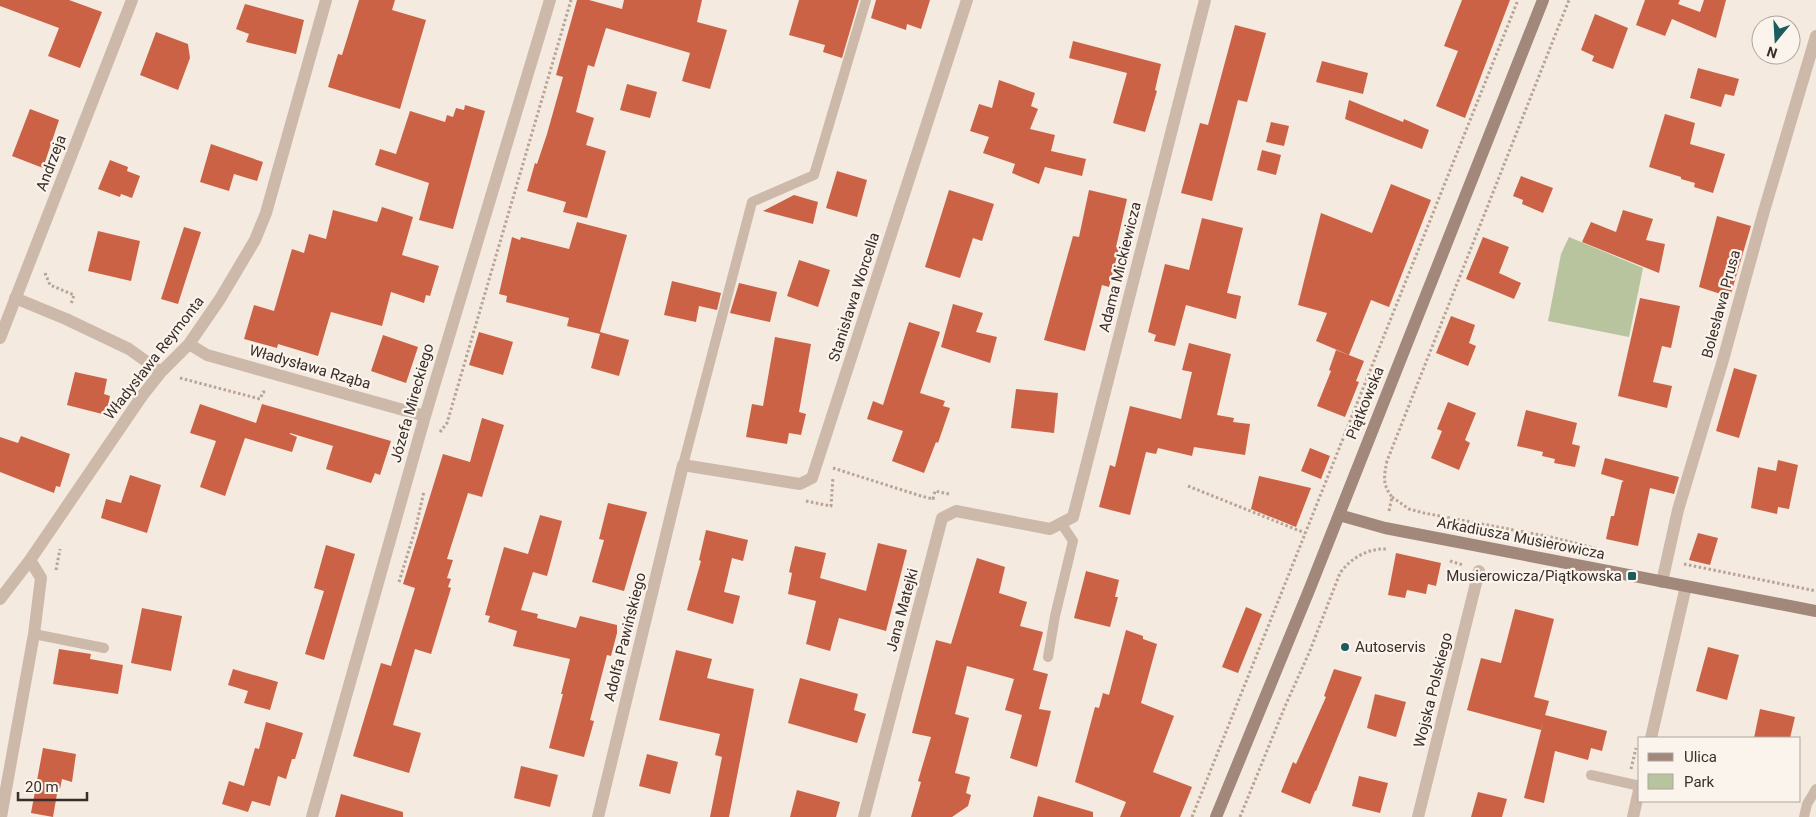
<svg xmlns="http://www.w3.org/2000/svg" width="1816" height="817" viewBox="0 0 1816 817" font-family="Roboto,sans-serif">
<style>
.green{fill:#b8c49e}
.building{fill:#cb6246}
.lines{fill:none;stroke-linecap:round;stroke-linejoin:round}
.path{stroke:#b9a394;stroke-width:3;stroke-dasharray:2.5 2.5;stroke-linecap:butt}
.lane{stroke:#cdb9aa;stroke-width:10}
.street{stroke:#cdb9aa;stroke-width:12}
.secondary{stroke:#a1887b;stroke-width:12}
.poi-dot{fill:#1d5c5e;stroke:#fbf4ec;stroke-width:2}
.labels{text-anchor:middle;stroke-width:4.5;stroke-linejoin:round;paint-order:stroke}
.street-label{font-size:15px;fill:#3a2e2a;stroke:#fbf4ec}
.poi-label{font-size:15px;fill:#3a2e2a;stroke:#fbf4ec;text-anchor:end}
</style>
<rect width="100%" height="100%" fill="#f4eadf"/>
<!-- green -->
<path class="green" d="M1569,237l74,31 -14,69 -81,-16 13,-67z"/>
<!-- building -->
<path class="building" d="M0,0h69l33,12 -22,56 -32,-12 11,-28 -59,-22z
M359,0h36l-3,10 34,10 -26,89 -72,-22 10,-33 4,1z
M577,0h12l33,9 2,-9h78l-5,22 30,8 -17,59 -28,-8 8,-28 -84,-25 -12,39 -6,-2 -12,47 18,6 -8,27 20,6 -19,67 -24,-6 3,-10 -39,-11 8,-28 2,1 10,-30 16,-57 -7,-2z
M799,0h60l-17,58 -19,-6 2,-7 -36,-10z
M876,0h54l-9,29 -14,-5 -1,6 -35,-12z
M1462,0h48l-45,118 -29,-12 22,-55 -14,-5z
M1645,0h35l-2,4 22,8 4,-12h22l-10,38 -44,-19 -7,17 -29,-11z
M245,4l59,16 -8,34 -50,-12 3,-8 -13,-5z
M1595,14l33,14 -15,41 -21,-8 2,-5 -13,-6z
M1235,25l31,8 -19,69 -9,-2 -26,101 -31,-8 19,-70 8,2z
M156,32l32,12 2,14 -12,32 -38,-15z
M1073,41l88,23 -6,26 2,1 -12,41 -32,-9 14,-50 -58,-15z
M1322,61l46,12 -5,21 -47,-12z
M1698,68l41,11 -5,17 -9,-2 -4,13 -31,-9z
M999,80l36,13 -4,13 7,3 -8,20 25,6 -4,16 35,8 -4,17 -37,-9 -6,17 -27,-11 3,-9 -32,-11 6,-16 -19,-6 9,-27 13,4z
M627,84l30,8 -7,26 -30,-8z
M1349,100l54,22 1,-3 25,11 -7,19 -77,-30z
M465,105l20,6 -32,118 -34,-9 10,-37 -54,-18 5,-16 16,5 14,-43 35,11 2,-7 6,2 3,-9 8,2z
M30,109l29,11 -16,48 -31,-12z
M1665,114l30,9 -5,21 35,10 -12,39 -19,-6 1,-4 -14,-4v-2l-32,-10z
M1271,122l18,4 -5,20 -18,-4z
M211,144l52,18 -6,19 -23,-7 -5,17 -29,-9z
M1262,150l19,5 -5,20 -19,-5z
M110,160l18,7 -1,4 13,5 -8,22 -11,-4 -1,3 -22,-8z
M837,171l30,9 -10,37 -31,-9z
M1521,176l32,12 -10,25 -21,-9 1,-4 -10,-4z
M1391,184l40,16 -42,107 -18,-7 -22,55 -33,-14 11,-28 -29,-8 23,-92 51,20z
M949,190l45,14 -12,37 -9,-3 -13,40 -35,-11z
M1089,190l38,9 -11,48 3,1 -10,39 -7,-2 -17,66 -41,-11 29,-104 6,1z
M794,195l24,7 -5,22 -50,-13z
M382,207l31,10 -11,38 37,11 -9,30 -4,-1 -2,8 -33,-11 -9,34 -51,-14 -13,44 -40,-12 -1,4 -33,-9 10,-34 20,6 18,-62 12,4 5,-19 17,5 7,-29 44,12z
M1623,210l30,9 -7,21 19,4 -6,29 -77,-31 9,-20 25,10z
M1717,216l34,10 -21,71 -31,-10z
M1202,218l41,10 -16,65 14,3 -5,23 -50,-14 -11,41 -21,-5 2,-6 -8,-3 17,-68 24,6z
M577,222l50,13 -27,97 29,8 -10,36 -28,-8 9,-34 -33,-8 2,-8 -63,-16 1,-6 -8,-2 13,-57 8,3 1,-3 48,12z
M184,227l17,5 -23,72 -17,-5z
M98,231l42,10 -9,40 -43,-10z
M1483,237l26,10 -10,26 22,10 -7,16 -48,-20z
M799,260l31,10 -12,37 -31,-11z
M672,281l49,12 -4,17 -18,-4 -3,16 -32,-7z
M739,283l38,9 -7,30 -40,-9z
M1640,298l40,8 -9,42 -9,-2 -9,36 19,4 -5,22 -49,-12z
M953,304l30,9 -7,19 21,5 -7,26 -49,-16z
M1451,316l24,9 -6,18 7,3 -8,20 -32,-13z
M909,322l31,10 -20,61 25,8 -2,5 7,2 -12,35 -2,-1 -12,31 -32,-12 11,-30 -36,-12 6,-18 10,4z
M479,332l34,10 -10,33 -34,-10z
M383,335l35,12 -12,36 -35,-12z
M775,337l36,7 -12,68 7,2 -5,21 -12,-2 -2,11 -41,-7 6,-33 11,2z
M1189,343l42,11 -14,61 17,3 -1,4 17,2 -5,31 -51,-8 -2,9 -34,-8 -2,6 -10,-2 -16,63 -31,-8 11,-42 5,2 15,-61 51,13 11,-47 -10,-2z
M1336,350l28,11 -8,20 3,1 -14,35 -28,-11 14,-35 -2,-1z
M1734,368l23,7 -18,63 -23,-7z
M75,372l32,7 -3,15 6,2 -4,19 -39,-10z
M1016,389l42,4 -4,40 -43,-5z
M1448,402l28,11 -11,27 5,3 -11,27 -28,-12 11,-27 -5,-2z
M200,404l56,19 6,-19 129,37 -11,34 -5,-2 -4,10 -45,-14 7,-23 -43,-13v1l7,3 -5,15 -47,-14 -20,58 -25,-9 16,-46 -26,-8z
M1526,410l51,13 -5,21 8,2 -5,21 -21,-4 1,-4 -13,-3 1,-4 -26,-6z
M482,418l22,7 -22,72 -14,-4 -21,66 6,1 -6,18 4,1 -3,8 3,1 -20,66 -16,-5 -22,76 28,8 -12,40 -56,-17 28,-93 10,3 24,-78 -12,-4 40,-130 27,8z
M21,436l49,18 -10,33 -4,-1 -2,7 -54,-21v-35l18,6z
M1310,448l20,8 -9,23 -20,-8z
M1605,458l74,19 -5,17 -24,-6 -12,58 -32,-7 5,-23h3l8,-34 2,-1 -23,-7z
M1778,460l20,5 -9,44 -11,-2 -1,7 -26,-6 7,-41 18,4z
M130,475l31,10 -14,48 -46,-15 5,-19 15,4z
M1259,476l52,12 -15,39 -45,-18z
M608,503l39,9 -23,79 -32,-9 12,-42 -5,-1z
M540,515l22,6 -15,55 -14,-4 -12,38 17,4 -1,4 39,10 4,-12 37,9v8l-6,23 -4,-1 -17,65 4,1 -10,36 -35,-9 14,-54h-2l9,-35 -57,-13 4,-15 -29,-9 2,-6 -5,-1 19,-68 24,7z
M706,530l42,10 -5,21 -11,-3 -8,34 16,4 -7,28 -46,-14 14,-49 -2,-1z
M1698,533l20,5 -8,27 -21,-5z
M878,543l29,7 -21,81 -47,-13 -9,33 -24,-7 10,-43 -28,-7 4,-21 -3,-1 6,-26 31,7 -6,25 46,13z
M326,545l29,9 -31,106 -19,-6 19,-63 -10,-3z
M1396,553l45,10 -5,23 -8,-2 -2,10 -19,-4 -2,8 -17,-3z
M977,558l28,9 -6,26 28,9 -7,24 23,6 -10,38 15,4 -9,35 12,2 -14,56 -27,-9 12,-43 -17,-5 9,-31 -47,-13 -12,48 14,4 -14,55 15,4 -4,16 5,2 -3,11 -16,11h-41l10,-35 -3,-1 13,-44 -19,-4 24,-93 15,4z
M1086,571l33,9 -4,17h3l-8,30 -36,-9z
M1246,607l16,7 -24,59 -16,-6z
M142,608l40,8 -11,55 -40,-8z
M1515,609l39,10 -20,78 15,4 -8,29 -74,-20 14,-52 20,5z
M1126,630l17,6v3l14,5 -16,59 33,13 -21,56 39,15 -12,30h-60l6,-15 -51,-20 20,-75 4,1 4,-15 6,2z
M1708,647l31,8 -12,45 -31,-9z
M59,649l32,5 -1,5 33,6 -5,29 -65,-10z
M676,650l36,9 -5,19 47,11 -25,128h-19l12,-60 -7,-2 5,-21 -61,-14z
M233,669l45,13 -8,28 -26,-7 4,-12 -20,-6z
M1334,669l28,8 -46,114h-1l-5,13 -29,-12 12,-30 3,2 30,-67 -2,-1z
M800,678l58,16 -4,16 12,4 -9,29 -69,-20z
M1375,694l31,8 -10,35 -29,-9z
M1760,709l35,8 -5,21h-36z
M1545,715l62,16 -5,20 -11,-3 -3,12 -33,-9 -11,52 -20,-5z
M266,722l37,11 -8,26h-3l-6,20 -8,-3 -8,30 -18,-5 -4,11 -26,-8 7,-23 15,5 11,-38 4,1z
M43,748l33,6 -4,28 -10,-3 -2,10 -2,-1 -5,29 -22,-4z
M647,754l31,8 -8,32 -31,-8z
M521,766l37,9 -8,32 -36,-9z
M1359,776l29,7 -8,30 -28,-7z
M797,790l43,12 -4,15h-46z
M1478,792l29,7 -5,18h-31z
M341,794l62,18v5h-68z
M1038,796l55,16v5h-60z"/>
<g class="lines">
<!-- path -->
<path class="path" d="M45,273l5,12 24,10 -3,9
M180,378l80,21 3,-7h3
M440,432l7,-9 124,-423
M833,468l88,28 12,3v1
M1188,486l117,47
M1392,497l17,12 15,4 127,24 47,12
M933,499l2,-8 14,3
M806,501l25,5 2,-29
M1389,511l3,-14c-10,-13 -8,-21 -5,-36l182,-461
M1450,561l13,4
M1684,564l132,27
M56,570l4,-21
M399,582l17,-55 8,-36
M1631,769l5,-21
M1192,817l326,-817
M1240,817l46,-113 23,-51 31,-80c11,-15 28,-25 47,-24"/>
<!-- lane -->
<path class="lane" d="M683,465l69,-263 62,-27 52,-175
M34,634l70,14
M1048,657l7,-41 18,-75 -12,-18
M1591,775l49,11
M1804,817l3,-13 9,-15"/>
<!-- street -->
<path class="street" d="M15,298l51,21 63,30 32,23
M0,338l132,-338
M189,344l18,11 218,61
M1662,582l16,-72 45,-150 41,-149 52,-175
M0,599l30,-39 112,-164 19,-24 28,-28 31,-45 35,-59 11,-27 60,-213
M1651,738l35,-152
M1,817l33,-183 7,-56 -11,-18
M312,817l113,-401 125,-416
M598,817l85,-352 117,19 12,-6 155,-478
M864,817l78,-299 14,-7 94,18 23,-12 132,-517
M1418,817l61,-246
M1633,817l7,-31"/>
<!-- secondary -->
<path class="secondary" d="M1339,515l46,13 431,83
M1216,817l94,-229 233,-588"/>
</g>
<!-- markers -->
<g class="poi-dot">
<rect x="1627" y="571" width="10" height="10" rx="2.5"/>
<circle cx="1345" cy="647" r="5"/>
</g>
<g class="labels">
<!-- street labels -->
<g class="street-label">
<text transform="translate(51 163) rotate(-69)" y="5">Andrzeja</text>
<text transform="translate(1120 267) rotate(-76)" y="5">Adama Mickiewicza</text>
<text transform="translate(854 297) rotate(-72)" y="5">Stanisława Worcella</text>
<text transform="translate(1721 304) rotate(-75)" y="5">Bolesława Prusa</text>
<text transform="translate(154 358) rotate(-52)" y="5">Władysława Reymonta</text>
<text transform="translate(310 367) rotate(16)" y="5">Władysława Rząba</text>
<text transform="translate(412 403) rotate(-74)" y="5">Józefa Mireckiego</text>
<text transform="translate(1365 403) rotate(-68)" y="5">Piątkowska</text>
<text transform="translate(1521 538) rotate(11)" y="5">Arkadiusza Musierowicza</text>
<text transform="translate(902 610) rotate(-75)" y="5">Jana Matejki</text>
<text transform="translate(625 637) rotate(-76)" y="5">Adolfa Pawińskiego</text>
<text transform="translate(1433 690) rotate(-76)" y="5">Wojska Polskiego</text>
</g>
<!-- poi labels -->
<g class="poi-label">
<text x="1622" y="581">Musierowicza/Piątkowska</text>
<text x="1355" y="652" text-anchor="start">Autoservis</text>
</g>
</g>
<!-- legend -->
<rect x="1638" y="737" width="162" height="65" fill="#fbf4ec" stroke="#aea59e"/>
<rect x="1648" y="753" width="25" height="8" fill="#a1887b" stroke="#aea59e"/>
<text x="1684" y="762" font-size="15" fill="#3a2e2a">Ulica</text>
<rect x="1648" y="774" width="25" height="15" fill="#b8c49e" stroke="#aea59e"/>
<text x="1684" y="787" font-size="15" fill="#3a2e2a">Park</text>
<!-- north arrow -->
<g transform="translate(1776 40) rotate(198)"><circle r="24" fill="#fbf4ec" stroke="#aea59e"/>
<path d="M0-4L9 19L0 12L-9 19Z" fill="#1d5c5e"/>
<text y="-8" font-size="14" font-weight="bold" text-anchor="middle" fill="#3a2e2a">N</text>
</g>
<!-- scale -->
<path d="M18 792v8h69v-8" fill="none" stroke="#3a2e2a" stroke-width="2.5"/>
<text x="25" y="792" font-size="15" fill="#3a2e2a" stroke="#fbf4ec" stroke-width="4" paint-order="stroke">20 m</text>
</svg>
